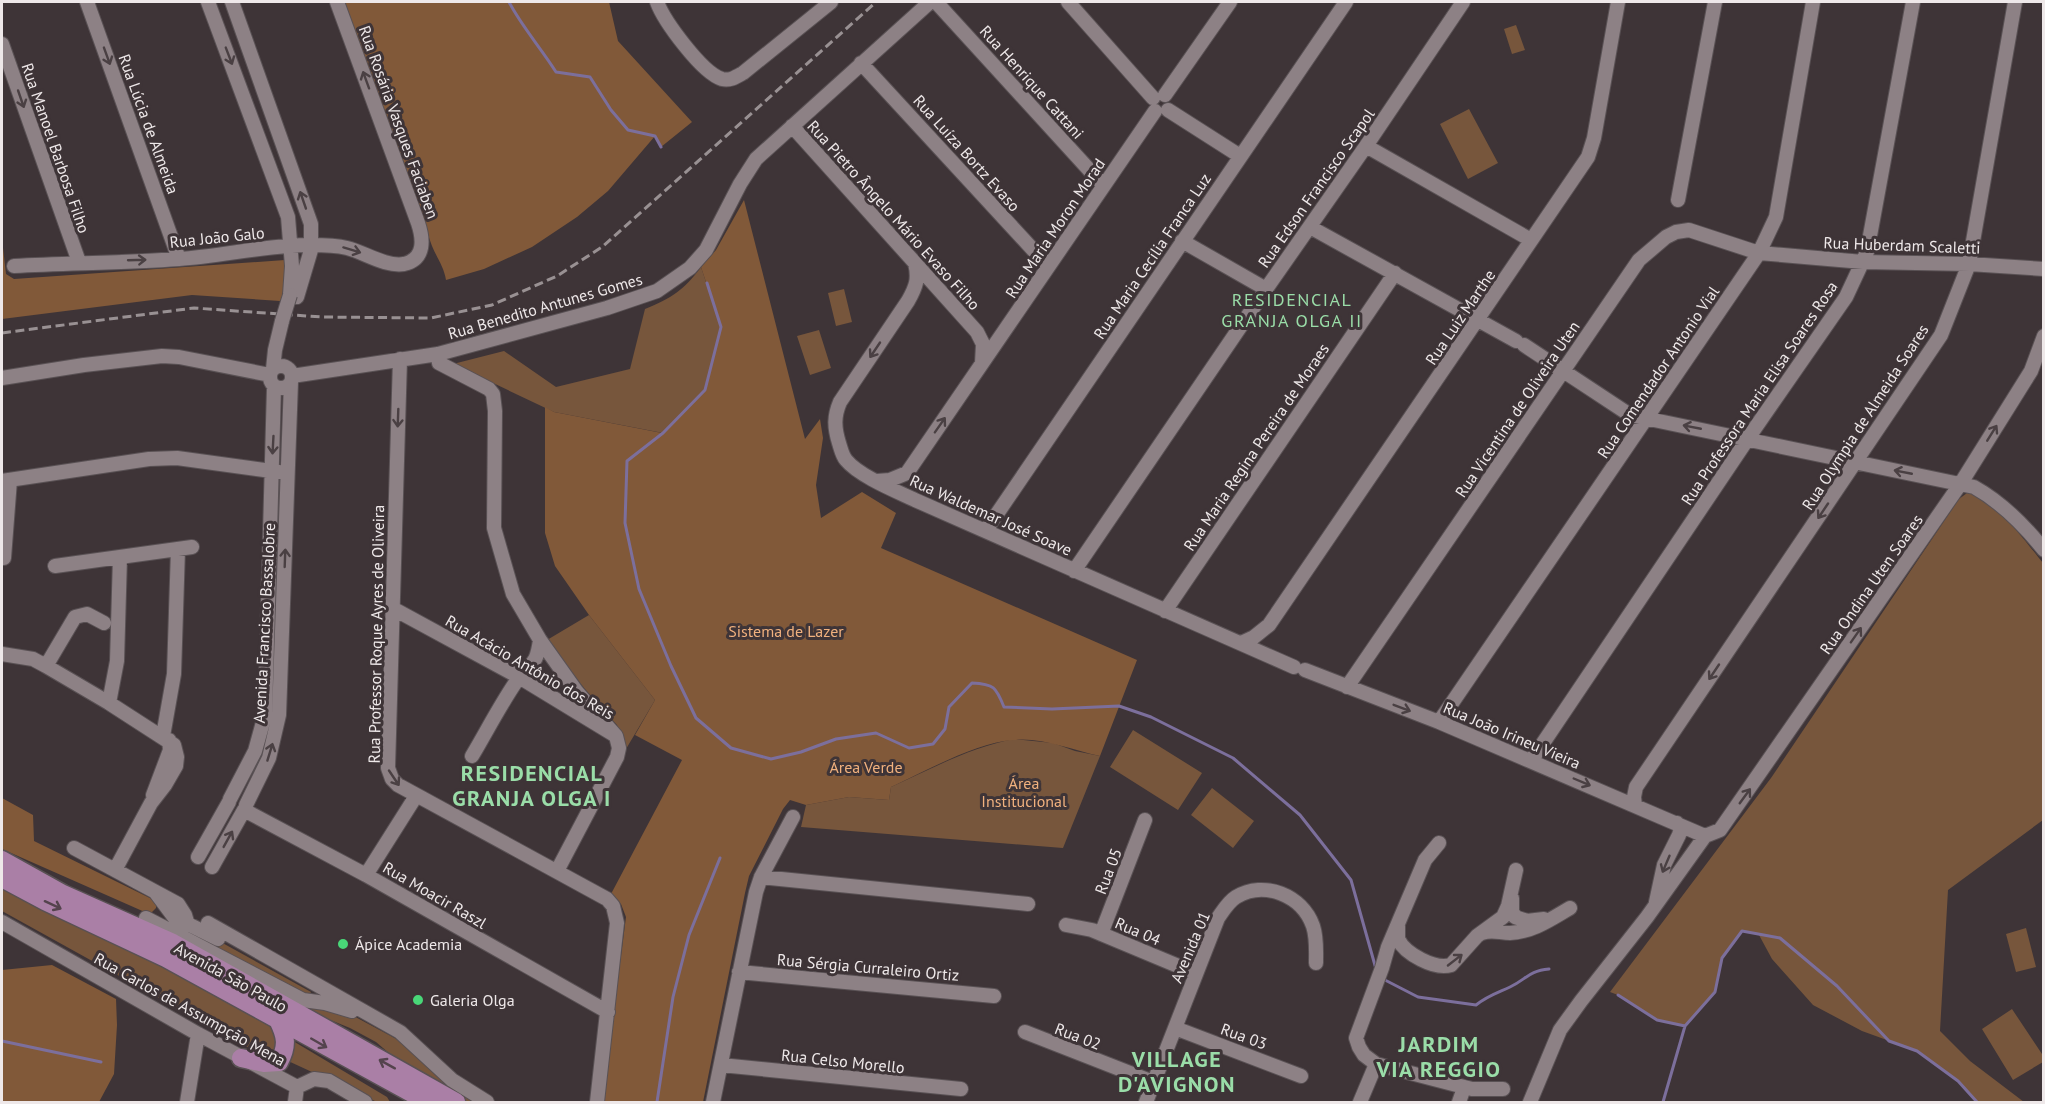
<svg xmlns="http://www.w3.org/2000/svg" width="2045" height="1104" viewBox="0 0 2045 1104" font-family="'PT Sans',sans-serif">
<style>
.green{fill:#77563c}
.forest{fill:#815939}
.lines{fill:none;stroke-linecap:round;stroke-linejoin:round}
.stream{stroke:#7c6f9c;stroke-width:3}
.minor-casing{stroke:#595154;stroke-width:16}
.major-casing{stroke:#595154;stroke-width:21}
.minor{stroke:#8d8185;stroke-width:14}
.major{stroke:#aa7fa6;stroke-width:18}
.rail{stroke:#999193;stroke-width:3;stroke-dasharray:9 4.5;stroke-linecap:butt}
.minor-bridge-casing{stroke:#595154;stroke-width:16;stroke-linecap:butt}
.minor-bridge{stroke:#8d8185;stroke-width:14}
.oneway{stroke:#4a4043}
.oneway2{stroke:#54434d}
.poi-dot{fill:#49d778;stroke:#3e3437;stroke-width:2}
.labels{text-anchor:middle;stroke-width:6;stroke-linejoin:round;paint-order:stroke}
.street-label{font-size:16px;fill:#eee8e9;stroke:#3e3437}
.park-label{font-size:16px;fill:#f1b17e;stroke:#3e3437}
.poi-label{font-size:16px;fill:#eee8e9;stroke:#3e3437;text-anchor:start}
.neighbourhood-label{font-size:18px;letter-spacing:1.5px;fill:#9adda8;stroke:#3e3437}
.district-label{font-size:22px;font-weight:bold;letter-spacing:1.5px;fill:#9adda8;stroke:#3e3437}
</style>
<rect width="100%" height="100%" fill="#3e3437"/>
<!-- green -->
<path class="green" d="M1516,25l9,25 -13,4 -8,-25z
M1469,109l29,54 -30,16 -28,-55z
M701,267l20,60 -16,63 -42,43 -109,-21 -101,-48 51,-13 52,36 74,-18 15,-60c27,-11 39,-19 56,-42z
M844,289l8,33 -16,4 -8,-33z
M819,330l12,38 -21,7 -13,-39z
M1967,493c25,1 60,51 76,70v257l-95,70 -8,141 30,30 54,41h-47l-19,-21 -41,-30 -55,-20 -49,-26 -41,-46 -13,-24 -17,-4 -20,27 -7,34 -30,34 -28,-6 -39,-25 -8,-3 161,-214 188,-279z
M589,615l66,85 -29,49 -2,-1 -7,-23 -33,-37 -37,-48z
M1133,730l69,43 -24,37 -68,-43z
M1014,739l39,4 22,8 25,5 -37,92 -262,-21 5,-22 43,-8 40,3 2,-13c40,-18 80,-40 123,-48z
M1212,788l42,33 -21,27 -42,-33z
M2,886l133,66 136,75 7,6v14l-5,5 -13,2 -258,-143z
M106,905l242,108 54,29 75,60h-14l-66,-42 -21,-18 -26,-14 -27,-11 -15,-3z
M2026,928l10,39 -20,5 -10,-38z
M199,930l112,62 -2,4 -114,-59v-5z
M2012,1009l32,48 -1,5 -30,18 -31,-51z
M293,1041l94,56 3,5h-13l-91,-42z"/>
<!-- forest -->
<path class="forest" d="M344,2h265l9,39 74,81 -31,25 -6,-11 -47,55 -31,26 -45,30 -48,22 -38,11c-2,-13 -9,-22 -14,-34z
M744,200l61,239 15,-20 3,19 -7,47 5,33 41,-26 34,21 -15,35 256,112 -37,96c-29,-6 -58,-19 -87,-16 -38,3 -87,31 -122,47l-2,13 -40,-3 -43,8 -16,-5 -7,9 -34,67 -4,17 -42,209h-101l24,-185 -5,-13 -10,-10 71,-134 -47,-25 20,-35 -66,-85 -34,-49 -10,-33v-126l9,5 108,21 43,-43 16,-63 -20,-60 15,-17z
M2,239l4,35 8,5 271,-19 1,31 -6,10 -88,-6 -190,24z
M2,798l31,17 1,26 122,60v7l-5,5h-4l-145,-64z
M52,965l64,34 1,26 -3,49 -15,28h-97v-132z"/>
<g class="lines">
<!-- stream -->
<path class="stream" d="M509,2c13,25 32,46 47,70l34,5 21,33 17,20 27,6 6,11
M707,283l14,44 -16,63 -42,43 -36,28 -2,62 14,66 32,77 25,52 35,30 40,11 30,-7 35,-13 40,-6 33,15 24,-4 12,-15 4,-22 23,-24c22,1 24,4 32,24l48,2 67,-3 32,11 82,41 67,57 51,65 25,89
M1383,979l35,18 58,8c11,-9 21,-12 34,-18 17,-8 18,-16 39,-18
M1618,995l39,25 28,6 30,-34 7,-34 20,-27 38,7 57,48 52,55 28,10 41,30 19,21
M2,1041l99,21
M657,1102l16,-105 16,-62 31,-77
M1663,1102l22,-76"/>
<defs>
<path id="minor" d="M87,2l92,257
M208,2l80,215 4,49 -2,29
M232,2l79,222v26l-14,47
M657,2c7,19 45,71 65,77 8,2 14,-2 21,-6l88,-71
M936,2l167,183
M1068,2l85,96
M2,44l77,218
M861,63l187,203
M1165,95l65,-93
M1168,110l72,46
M792,126l185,206 6,12 -1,19
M1366,146l165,94
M1678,200l37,-198
M1310,227l206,114
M1182,241l84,48
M915,263c4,16 1,24 -7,38l-68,101c-6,14 -6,25 -1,41 2,6 3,12 7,17 13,16 50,31 69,40l379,167
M14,266c55,-3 110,-3 165,-7 44,-3 87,-14 131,-14 13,0 25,0 37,3 17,4 38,19 57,16 22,-5 19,-26 14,-41l-81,-221
M1524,345l106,70 344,72c27,15 50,38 70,63
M438,354l1,9 50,26 4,5 2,17 -1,117 19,66 27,46 37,52 39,44
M400,359l-12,409 4,11 6,6 209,114 6,7 4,17 -20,179
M270 377a11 11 0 1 1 22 0a11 11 0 1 1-22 0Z
M273,369l2,-19 7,-29
M292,376l146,-22 169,-46 50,-17 33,-23 16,-18 34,-66 16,-25 174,-157
M2,378l82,-13 78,-9 17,1 91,18
M2,481l147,-22 28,-1 102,14
M877,481l13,-1 17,-7 248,-362
M986,530l360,-528
M4,558l6,-78
M55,566l137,-19
M1074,571l192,-282 100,-143 97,-144
M392,608l127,69 97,59 3,12 -2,9 -60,114
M1165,611l230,-338
M1241,643l13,-6 15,-12 319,-468 6,-19 24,-136
M2,654l31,5 13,7 63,37 65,42 3,12 -1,9 -11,19 -14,18 -36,67
M46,666l29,-49 12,-3 17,9
M1305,670l134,52 266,114
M1347,687l292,-427 27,-23 10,-5 13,-2 70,23 104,9 106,2 75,5
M109,703l8,-42 3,-104
M1439,722l320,-469 17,-36 37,-215
M163,736l11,-62 4,-125
M472,756c15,-25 29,-53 46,-77 13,-18 18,-11 22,-39
M1531,761l222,-330 93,-134 21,-45 46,-250
M153,795l17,-45 -1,-10
M230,799l25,-48 10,-36 9,-328
M246,805l23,-47 10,-43 12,-333
M1635,805l-1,-8 2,-10 305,-452 28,-71 46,-262
M1705,836l15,-6 241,-347 70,-112 13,-35
M1439,843l-14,17 -37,87 -6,21 -26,70 3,9 5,8 12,9 96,25h31
M74,848l104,56 7,11 3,10
M198,857l31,-55
M212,867l32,-57 122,65 242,137
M366,875l50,-79
M761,877l267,27
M156,893l18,24 44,22
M1512,898v13l3,6 12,4 17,-2
M1656,902l8,-37 15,-30 2,-7 -4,-5
M146,918l157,82 22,3 27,8
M2,922l196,112 99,53
M208,923l192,109 52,48 35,22
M1066,925l26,5 103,43
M1398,926v13c7,15 37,31 53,26l26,-29 26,-19 5,-11 8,-36
M1482,933c10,-4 18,0 28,0 23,-1 41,-14 60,-25
M1101,934l44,-114
M739,972l255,24
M1175,1028l126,48
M1025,1032l128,50
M721,1065l240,24
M297,1087l17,-8 15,2 36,21
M187,1102l11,-68
M295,1102l2,-15
M713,1102l43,-210 5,-15 32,-60
M1146,1102l72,-184c5,-7 10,-16 18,-21 28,-17 66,-2 77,29 4,12 3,24 3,37
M1360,1102l16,-38
M1459,1102l5,-14
M1530,1102l30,-72 21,-29 66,-84 58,-81"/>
<path id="major" d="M2,860l61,34 110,49 283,159
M2,878l43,23 121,57 262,144
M241,1058l23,5 15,-1c9,-16 7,-26 -1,-42"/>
</defs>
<!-- minor casing -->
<use href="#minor" class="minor-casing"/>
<!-- major casing -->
<use href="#major" class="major-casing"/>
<!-- minor -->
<use href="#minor" class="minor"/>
<!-- major -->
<use href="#major" class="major"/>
<!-- rail -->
<path class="rail" d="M2,333l192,-25 128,9 109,1 61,-13 65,-29 45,-29 274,-245"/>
<defs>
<path id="minor-bridge" d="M282,321l8,-26"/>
</defs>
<!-- minor-bridge casing -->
<use href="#minor-bridge" class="minor-bridge-casing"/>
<!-- minor-bridge -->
<use href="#minor-bridge" class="minor-bridge"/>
</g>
<!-- one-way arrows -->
<defs><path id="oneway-shaft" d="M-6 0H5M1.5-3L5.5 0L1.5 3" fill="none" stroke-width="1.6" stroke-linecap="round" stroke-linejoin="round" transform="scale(1.5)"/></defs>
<g class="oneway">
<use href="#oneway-shaft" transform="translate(107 56) rotate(70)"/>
<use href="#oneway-shaft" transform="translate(229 56) rotate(69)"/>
<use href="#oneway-shaft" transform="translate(366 80) rotate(-110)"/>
<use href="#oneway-shaft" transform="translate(21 99) rotate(71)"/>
<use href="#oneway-shaft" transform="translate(303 200) rotate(-109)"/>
<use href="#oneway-shaft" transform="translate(352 250) rotate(17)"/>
<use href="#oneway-shaft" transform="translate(137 260) rotate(-2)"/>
<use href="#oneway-shaft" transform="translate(875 350) rotate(124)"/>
<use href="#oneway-shaft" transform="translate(398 418) rotate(92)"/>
<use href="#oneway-shaft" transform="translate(940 425) rotate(-55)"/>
<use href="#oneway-shaft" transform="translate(1692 427) rotate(-169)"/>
<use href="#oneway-shaft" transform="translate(1992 433) rotate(-58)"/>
<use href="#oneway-shaft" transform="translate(273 445) rotate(93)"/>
<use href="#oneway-shaft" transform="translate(1903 472) rotate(-169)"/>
<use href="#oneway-shaft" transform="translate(1823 511) rotate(124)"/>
<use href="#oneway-shaft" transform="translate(285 558) rotate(-88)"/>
<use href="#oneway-shaft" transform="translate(1856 635) rotate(-55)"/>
<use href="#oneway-shaft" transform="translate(1714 672) rotate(124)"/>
<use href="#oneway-shaft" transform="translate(1402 708) rotate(21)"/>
<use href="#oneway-shaft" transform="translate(270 752) rotate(-73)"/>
<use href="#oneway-shaft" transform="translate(394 778) rotate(56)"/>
<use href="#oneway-shaft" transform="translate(1582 782) rotate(23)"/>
<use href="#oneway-shaft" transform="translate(1745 796) rotate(-54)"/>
<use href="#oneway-shaft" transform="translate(228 839) rotate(-61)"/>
<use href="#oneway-shaft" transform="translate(1666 864) rotate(113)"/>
<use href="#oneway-shaft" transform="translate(1455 960) rotate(-38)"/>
</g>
<g class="oneway2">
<use href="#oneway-shaft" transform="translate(53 905) rotate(25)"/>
<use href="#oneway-shaft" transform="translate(319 1043) rotate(30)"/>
<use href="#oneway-shaft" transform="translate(387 1064) rotate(-151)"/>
</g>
<!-- markers -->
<g class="poi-dot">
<circle cx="343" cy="944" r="6"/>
<circle cx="418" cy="1000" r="6"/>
</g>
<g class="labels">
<!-- street labels -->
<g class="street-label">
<text transform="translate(1032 82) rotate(48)" y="6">Rua Henrique Cattani</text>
<text transform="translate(399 122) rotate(70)" y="6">Rua Rosária Vasques Faciaben</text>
<text transform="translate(149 124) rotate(70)" y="6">Rua Lúcia de Almeida</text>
<text transform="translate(56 148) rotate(71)" y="6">Rua Manoel Barbosa Filho</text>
<text transform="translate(967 153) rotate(48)" y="6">Rua Luíza Bortz Evaso</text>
<text transform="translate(1316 188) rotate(-55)" y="6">Rua Edson Francisco Scapol</text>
<text transform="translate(894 215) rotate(48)" y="6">Rua Pietro Ângelo Mário Evaso Filho</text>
<text transform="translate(1055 228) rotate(-56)" y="6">Rua Maria Moron Morad</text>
<text transform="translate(217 237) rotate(-6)" y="6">Rua João Galo</text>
<text transform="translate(1902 245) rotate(2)" y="6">Rua Huberdam Scaletti</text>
<text transform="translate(1152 256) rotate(-56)" y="6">Rua Maria Cecília Franca Luz</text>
<text transform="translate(545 306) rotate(-16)" y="6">Rua Benedito Antunes Gomes</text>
<text transform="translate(1460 317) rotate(-56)" y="6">Rua Luiz Marthe</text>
<text transform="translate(1658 372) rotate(-56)" y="6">Rua Comendador Antonio Vial</text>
<text transform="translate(1759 393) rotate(-56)" y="6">Rua Professora Maria Elisa Soares Rosa</text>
<text transform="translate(1517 409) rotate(-56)" y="6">Rua Vicentina de Oliveira Uten</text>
<text transform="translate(1865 417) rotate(-57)" y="6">Rua Olympia de Almeida Soares</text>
<text transform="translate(1256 447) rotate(-56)" y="6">Rua Maria Regina Pereira de Moraes</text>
<text transform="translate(991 515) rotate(24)" y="6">Rua Waldemar José Soave</text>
<text transform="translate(1871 584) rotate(-55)" y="6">Rua Ondina Uten Soares</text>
<text transform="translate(264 623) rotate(-87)" y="6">Avenida Francisco Bassalobre</text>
<text transform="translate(376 634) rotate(-89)" y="6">Rua Professor Roque Ayres de Oliveira</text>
<text transform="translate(530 667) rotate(30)" y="6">Rua Acácio Antônio dos Reis</text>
<text transform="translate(1512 735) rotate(23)" y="6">Rua João Irineu Vieira</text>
<text transform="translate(1108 871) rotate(-69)" y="6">Rua 05</text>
<text transform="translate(435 895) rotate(30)" y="6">Rua Moacir Raszl</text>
<text transform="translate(1138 931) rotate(23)" y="6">Rua 04</text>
<text transform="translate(1190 947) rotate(-67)" y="6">Avenida 01</text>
<text transform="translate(868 967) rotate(5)" y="6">Rua Sérgia Curraleiro Ortiz</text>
<text transform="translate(231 977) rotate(29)" y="6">Avenida São Paulo</text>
<text transform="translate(190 1009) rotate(29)" y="6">Rua Carlos de Assumpção Mena</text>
<text transform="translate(1078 1036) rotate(21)" y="6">Rua 02</text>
<text transform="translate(1244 1036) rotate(20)" y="6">Rua 03</text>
<text transform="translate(843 1061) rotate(6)" y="6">Rua Celso Morello</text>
</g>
<!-- park labels -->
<g class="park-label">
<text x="786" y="637">Sistema de Lazer</text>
<text x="866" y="773">Área Verde</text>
<text x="1024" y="789">Área<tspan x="1024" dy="18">Institucional</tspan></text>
</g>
<!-- poi labels -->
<g class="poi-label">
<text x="355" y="950">Ápice Academia</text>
<text x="430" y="1006">Galeria Olga</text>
</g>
<!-- neighbourhood labels -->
<g class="neighbourhood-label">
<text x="1292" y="306">RESIDENCIAL<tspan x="1292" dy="21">GRANJA OLGA II</tspan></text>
</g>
<!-- district labels -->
<g class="district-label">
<text x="532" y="781">RESIDENCIAL<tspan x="532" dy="25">GRANJA OLGA I</tspan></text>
<text x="1439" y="1052">JARDIM<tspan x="1439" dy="25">VIA REGGIO</tspan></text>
<text x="1177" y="1067">VILLAGE<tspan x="1177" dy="25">D'AVIGNON</tspan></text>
</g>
</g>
<!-- border -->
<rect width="2045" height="1104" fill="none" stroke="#eee8e9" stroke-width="6"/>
</svg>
